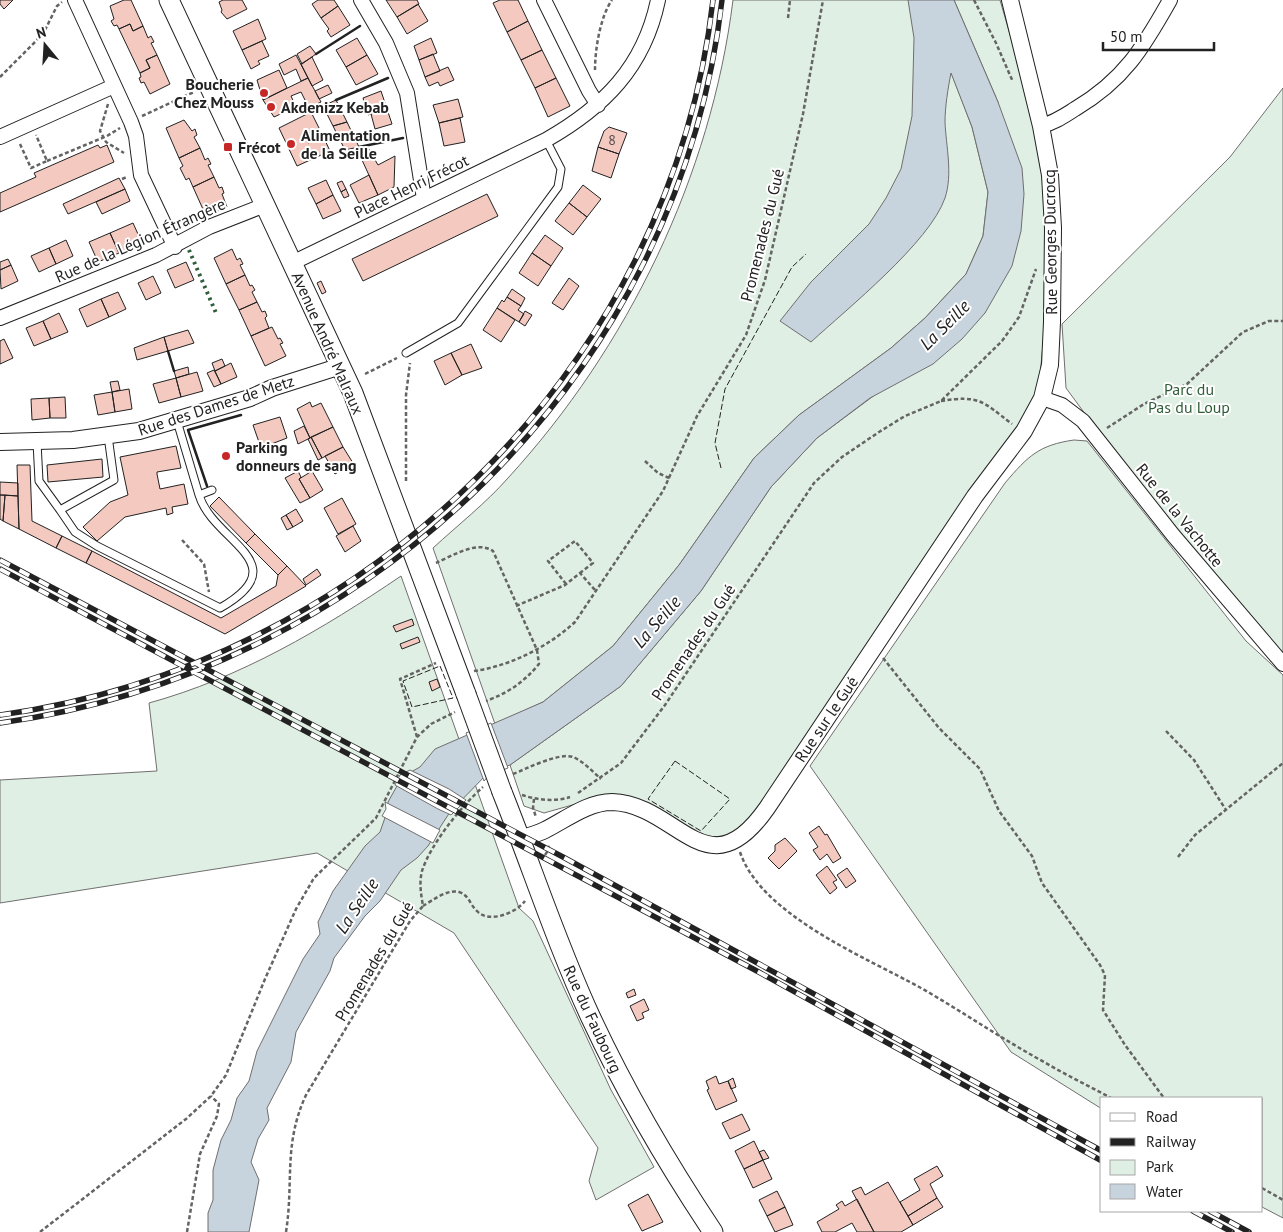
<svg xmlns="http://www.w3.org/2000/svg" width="1283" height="1232" viewBox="0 0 1283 1232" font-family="'PT Sans',sans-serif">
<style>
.green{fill:#e0efe3;stroke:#6f6f6f}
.water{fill:#c7d3dd;stroke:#6f6f6f}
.pier{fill:#fff;stroke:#6f6f6f}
.building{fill:#f3c9c0;stroke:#222}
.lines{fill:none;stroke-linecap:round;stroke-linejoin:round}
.service-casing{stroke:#222;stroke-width:9}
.minor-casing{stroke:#222;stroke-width:16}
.tertiary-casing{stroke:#222;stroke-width:18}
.secondary-casing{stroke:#222;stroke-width:21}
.path{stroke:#646464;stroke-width:2.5;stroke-dasharray:4 2.5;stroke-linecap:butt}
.service{stroke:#fff;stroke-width:7}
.minor{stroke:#fff;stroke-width:14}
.tertiary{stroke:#fff;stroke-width:16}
.secondary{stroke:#fff;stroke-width:19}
.rail-casing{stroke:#222;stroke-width:5.5}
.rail{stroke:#fff;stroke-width:4;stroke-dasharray:11;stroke-linecap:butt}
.secondary-bridge-casing{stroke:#222;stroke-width:21;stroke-linecap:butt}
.secondary-bridge{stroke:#fff;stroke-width:19}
.hedge{stroke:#2f5e38;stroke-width:4;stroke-dasharray:2.5 4;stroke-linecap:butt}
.fence{stroke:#222;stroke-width:1;stroke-dasharray:6 2.5;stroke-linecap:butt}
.wall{stroke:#222;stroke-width:2.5}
.poi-dot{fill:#c62828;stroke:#fff;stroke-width:2}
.labels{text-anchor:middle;stroke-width:4;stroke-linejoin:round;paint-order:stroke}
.number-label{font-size:14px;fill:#564c4a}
.poi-label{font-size:16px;font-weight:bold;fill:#222;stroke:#fff;text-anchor:start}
.street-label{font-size:16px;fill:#222;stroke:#fff}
.park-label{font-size:16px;fill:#2f5e38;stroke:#fff}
.water-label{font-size:18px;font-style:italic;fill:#222;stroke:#fff}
</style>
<rect width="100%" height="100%" fill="#fff"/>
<!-- green -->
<path class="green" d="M733,0h179l39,72 21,55 16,65 -5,44 -17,38 -41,44 -34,30 -92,67 -45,43 -75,107 -66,81 -70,56 -48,22 -62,-176c25,-23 53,-45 75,-70 120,-131 203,-302 225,-478z
M954,0h46l26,90 14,65 8,80 -3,88 -6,63 -13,33 -280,407 -17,10 -24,1 -101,-41 -60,17 -20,-7 -14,-41 111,-79 80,-95 70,-104 46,-49 168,-125 13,-211z
M1283,88v565l-155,-181 -62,-84 -4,-64 168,-167z
M1074,440l13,1 159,200 37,34v543l-21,-11v-109h-160v11l-91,-57 -201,-286 195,-283c23,-27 34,-38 69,-43z
M401,576l118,332 14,13 78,169 43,77 -58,33 -7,-19 9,-33 -144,-215 -137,-80 -317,50v-123l157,-9 -8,-68c91,-25 174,-74 252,-127z"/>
<!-- water -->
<path class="water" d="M908,0h46l44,102 24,66 2,26 -3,37 -9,35 -27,47 -23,26 -29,25 -63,34 -53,40 -46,49 -70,104 -80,95 -111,79 -22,8 -38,39 -22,34 -11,12 -16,12 -21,31 -15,15 -31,42 -4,13 -34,61 -5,30 -24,46 2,12 -11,19 -7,23 8,18 -10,52h-41v-19l5,-13v-30l8,-30 10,-20 6,-22 12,-17 8,-30 46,-92 17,-25 -2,-12 15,-31 32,-45 15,-14 8,-23v-7l14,-25 18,-10 15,-18 108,-47 70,-56 66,-81 75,-107 45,-43 92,-67 34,-30 41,-44 17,-38 5,-44 -16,-65 -21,-54c-3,15 -6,34 -6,49 1,24 8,52 0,76 -15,44 -98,111 -134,144l-31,-21 31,-39 58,-58 17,-26 15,-29 11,-53 2,-78z"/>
<!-- pier -->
<path class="pier" d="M491,723l17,45 -19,7 -5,6 -18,-48z
M410,770l39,19 17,11 -15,15 -13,-6 -43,-24 5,-10z
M385,802l55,28 -7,13 -51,-27 4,-7z"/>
<!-- building -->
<path class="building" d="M0,0h13l-9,9 -4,-5z
M124,0h7l12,26 -10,5 -3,-7 -11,5 -2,-4 -3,1 -3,-5 3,-2 -4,-13z
M223,0h19l5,9 -20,10 -6,-7 1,-2 -3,-8z
M318,0h16l4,6 -17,12 -9,-14z
M386,0h31l2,4 -22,13z
M500,0h18l10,21 -21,11 -14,-29z
M418,4l10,17 -21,13 -10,-17z
M338,6l12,19 -19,12 -4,-6 2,-2 -8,-11z
M258,19l8,20 -24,11 -9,-19z
M528,21l14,29 -21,10 -14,-28z
M130,24l3,7 10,-5 5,12 3,-2 3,6 -3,1 6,12 -11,5 4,8 -10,5 -21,-44z
M357,38l10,17 -21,12 -10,-17z
M431,38l6,15 -18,7 -5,-14z
M262,41l7,15 -11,5 2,3 -9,5 -9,-19z
M310,46l6,8 -14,10 -5,-10z
M542,50l14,28 -21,10 -14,-28z
M433,54l7,17 -15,6 -6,-17z
M157,55l13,29 -20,10 -6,-12 -3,1 -2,-5 2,-1 -1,-4 10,-5 -4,-8z
M296,55l12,23 -7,3 -5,-12 -12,6 -5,-11z
M367,55l11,19 -22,11 -10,-18z
M312,57l11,23 -11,6 -11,-22z
M448,67l6,13 -14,6 -2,-4 -9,4 -4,-9z
M279,70l8,18 -24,12 -6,-20z
M308,78l13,24 -12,6 -8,-16 -10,4 5,11 -22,10 -11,-17z
M556,78l14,28 -22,11 -13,-29z
M328,85l4,8 -13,6 -4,-8z
M381,91l6,18 -19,6 -5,-17z
M458,99l5,18 -24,6 -6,-18z
M336,100l11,22 -14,4 -10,-20z
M387,109l5,15 -17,5 -4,-15z
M311,112l8,16 -15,7 4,8 15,-7 7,15 -33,15 -18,-38z
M460,118l5,24 -21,4 -5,-23z
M184,120l8,11 3,-2 2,6 -3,2 6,11 -21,10 -13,-30z
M347,122l12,25 -14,3 -12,-24z
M609,127l18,6 -8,21 -21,-7 6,-16z
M98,145l2,3 7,-3 7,17 -114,50v-19l36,-16 -2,-4z
M367,146l11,19 17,-9 -1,31 -16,8 -21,-46z
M598,147l21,7 -8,24 -19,-7z
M200,148l5,12 3,-2 3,6 -3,1 6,12 -21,10 -4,-9 -3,2 -6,-12 3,-2 -4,-8z
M369,175l9,20 -19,8 -9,-18z
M214,177l5,11 3,-1 2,6 -2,1 5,13 -21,9 -13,-29z
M119,178l6,11 -57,25 -5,-10z
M326,180l7,15 -17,9 -8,-16z
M342,181l4,8 -5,3 -4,-9z
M583,185l18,14 -14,18 -18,-14z
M125,189l5,12 -28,13 -6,-12z
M346,189l3,7 -5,2 -3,-6z
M487,194l11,22 -135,65 -11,-22z
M333,195l8,16 -18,8 -7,-15z
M569,203l18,14 -14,18 -18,-14z
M133,223l9,20 -23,10 -9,-20z
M110,233l9,20 -21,9 -9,-20z
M545,235l18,13 -12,18 -19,-13z
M66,240l7,16 -17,8 -7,-16z
M49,248l7,16 -17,8 -8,-16z
M232,249l5,11 3,-2 3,6 -3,1 5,10 -19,9 -12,-26z
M532,253l19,13 -13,20 -19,-13z
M8,259l3,6 -11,5v-8z
M186,262l8,18 -19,8 -8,-18z
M11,265l7,16 -17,8 -1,-19z
M245,275l5,11 2,-1 3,5 -3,2 5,10 -18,8 -13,-26z
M153,276l8,17 -15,7 -8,-17z
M569,278l10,8 -16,24 -11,-7z
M321,281l5,11 -4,2 -5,-11z
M512,289l13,9 -4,8 -14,-9z
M118,292l8,17 -17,8 -8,-18z
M507,297l14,9 -3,4 6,4 -5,8 -22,-14 5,-8 2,2z
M101,299l8,18 -22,10 -8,-18z
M257,302l5,10 3,-1 2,5 -2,2 4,10 -18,8 -12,-26z
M497,308l18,12 -14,22 -18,-12z
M525,311l7,4 -7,11 -6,-4z
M59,313l9,19 -17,7 -8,-18z
M43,321l8,18 -17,7 -8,-18z
M272,327l6,12 2,-1 3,5 -3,1 6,12 -21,10 -14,-30z
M188,330l6,13 -26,8 -4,-14z
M164,337l4,14 -31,9 -3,-12z
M4,339l9,19 -13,6v-23z
M471,344l11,24 -20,7 -11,-22z
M451,353l11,22 -17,10 -11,-24z
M222,359l3,7 -10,5 -3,-8z
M231,363l6,14 -16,7 -6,-13z
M188,367l1,7 -13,4 -2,-7z
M214,370l7,14 -7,3 -7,-14z
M197,372l6,19 -22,6 -5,-19z
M176,378l5,19 -22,6 -6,-19z
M118,381l2,9 -8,2 -2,-10z
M129,389l3,20 -17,3 -3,-20z
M112,392l3,20 -17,3 -4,-20z
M65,397l1,21h-16l-1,-20z
M49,398l1,20 -18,2 -1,-21z
M310,402l2,5 9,-4 12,24 -23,11 -13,-29z
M280,417l7,21 -26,10 -8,-23z
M304,426l6,12 -12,6 -4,-13z
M333,427l10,20 -21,11 -11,-21z
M311,437l11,21 -4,2 -10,-21z
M176,446l5,22 -24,4v2l3,15 24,-5 4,20 -16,3 1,6 -6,2 -1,-7 -41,9 -28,24 -14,-14 27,-25 18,-7 -8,-38z
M343,447l10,16 -18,11 -10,-18z
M102,459l1,18 -55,5 -1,-17z
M17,465h13l2,56 30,15 -6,12 -37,-19z
M298,471l3,6 -2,2 11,19 -10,5 -15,-25z
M312,471l11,19 -13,8 -11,-19z
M0,482l18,1v13l-18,-1z
M0,495h5l-2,26 -3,-2z
M5,495l13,1 1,33 -16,-8z
M219,497l36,37 -9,9 -36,-37z
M342,498l14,26 -18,10 -14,-26z
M296,509l7,12 -10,6 -7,-12z
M286,515l7,12 -6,3 -6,-12z
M353,526l8,15 -16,11 -9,-16z
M255,534l32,32 -9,9 -32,-32z
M62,536l30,15 -6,12 -30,-15z
M92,551l129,67 55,-32 2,-11 9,-9 19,20 -81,48 -139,-71z
M317,569l4,6 -15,10 -3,-6z
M412,619l2,6 -18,7 -3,-6z
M418,637l2,5 -18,7 -2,-5z
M437,679l3,8 -8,4 -3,-9z
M819,826l6,9 2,-1 14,24 -8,5 -6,-9 -7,6 -7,-10 5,-3 -9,-14z
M785,838l12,13 -18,18 -11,-11 7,-7v-6z
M827,866l10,14 -4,2 4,6 -7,6 -14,-19z
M847,868l9,13 -10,7 -9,-13z
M634,989l2,6 -8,3 -2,-5z
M644,999l5,11 -7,3 2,5 -7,3 -7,-15z
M716,1076l3,8 9,-3 9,20 -21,9 -9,-20 2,-1 -3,-8z
M733,1078l3,9 -5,2 -3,-8z
M742,1114l8,16 -20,9 -8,-16z
M754,1141l9,19 -19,9 -9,-18z
M764,1150l5,8 -6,2 -4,-8z
M763,1160l9,19 -19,9 -9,-19z
M937,1166l6,10 -13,8 7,14 -29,18 -8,-14 20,-12 -6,-11z
M888,1182l25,43 -12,7h-27l-22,-41 9,-4 4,8z
M777,1191l8,16 -18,9 -8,-16z
M648,1194l15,28 -21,9 -14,-26z
M937,1198l6,9 -30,18 -5,-9z
M857,1199l17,33h-17l-5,-9 -17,9h-13l-5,-10 22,-13 -3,-4 6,-4 3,5z
M785,1207l8,18 -18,7 -8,-16z"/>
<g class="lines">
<defs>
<path id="service" d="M406,353l52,-30 100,-136 3,-18 -15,-29
M177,421l22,74 13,-5
M37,442l2,39 21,29 54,-30 -6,-44
M60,510l15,22 22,14 123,62c79,-45 -7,-66 -21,-113"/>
<path id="minor" d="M75,0l56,122 5,14 5,39 34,72
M361,0l25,43 21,50 17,106
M544,0l45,91 9,14
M1041,126c13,-3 23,-10 34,-17 49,-29 68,-61 95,-109
M0,137l114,-51
M292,263l254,-123c58,-33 98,-73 112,-140
M0,318l156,-63 53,-28 56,-22
M1042,398l20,7 21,16 90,114 110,129"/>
<path id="tertiary" d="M0,442l73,-2 66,-9 111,-33 22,-10 69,-22
M520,839c8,-3 17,-5 25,-9 20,-10 43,-28 67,-28 66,2 95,92 155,6l208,-312 49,-65 18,-33 8,-33 2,-43 1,-94 -3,-53 -9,-49 -31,-126"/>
<path id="secondary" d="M169,0l184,393 113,301
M502,792c30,75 55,153 89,226 35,75 76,145 122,214"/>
</defs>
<!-- service casing -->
<use href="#service" class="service-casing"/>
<!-- minor casing -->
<use href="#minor" class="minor-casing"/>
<!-- tertiary casing -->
<use href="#tertiary" class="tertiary-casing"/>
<!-- secondary casing -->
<use href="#secondary" class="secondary-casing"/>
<!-- path -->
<path class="path" d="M974,0l22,43 17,39
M788,18l2,-18
M595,70c0,-20 5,-53 17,-70
M0,77l43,-43 14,-28 5,-4
M108,104l-8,27 6,11 18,11
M142,116l52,-24
M20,144l11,24 16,-7 -11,-26
M47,161l60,-25 13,-8
M122,179l5,-2
M365,374l32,-16
M941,401c39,-6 41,0 71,23
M1107,428l37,-24 43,-20 56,-52 26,-11h14
M645,461l13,12 11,5
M406,481v-86l4,-32
M182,540l22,24 5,28
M436,563c16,-7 41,-23 57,-12l44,99 2,14c-15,18 -31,29 -53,37
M566,584l-18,-23 27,-20 18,22 -13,10
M516,606l49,-21 15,-12 15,17
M883,658l56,70 41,41 19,42 33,45 10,27 58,82 5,10 -2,35 22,35 39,53
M474,671c36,-5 74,-24 101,-49l88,-131 34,-75 49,-81 19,-55 38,-166 20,-114
M1166,731l28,29 32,50
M417,737l-17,-58 36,-16
M513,774c13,-5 46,-22 60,-17 10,4 20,15 28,22
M578,793l43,-30 44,-58 149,-222 28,-26 37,-25 26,-16 36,-15 61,-60 17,-24 17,-48
M522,795c15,5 33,7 48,2
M534,799l-1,9 3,9
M740,852c21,63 125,105 181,136 42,24 81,51 123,74 22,13 45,24 67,36
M545,855l4,-6 -1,-4
M1178,857l17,-22 88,-72
M423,906c10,-6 24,-17 36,-14 10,3 11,13 18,19 12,13 39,2 48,-10
M1262,1188l21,12
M40,1232l146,-113 25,-23 15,-21 39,-96 31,-70 18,-31 62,-60 41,-81 14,-13 24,-12
M187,1232l13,-78 17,-38 2,-12 -8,-8
M286,1232c8,-51 -3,-87 20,-137l104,-174 13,-15c-2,-12 -4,-23 -1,-35 8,-26 40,-66 61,-84"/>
<!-- service -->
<use href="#service" class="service"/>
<!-- minor -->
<use href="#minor" class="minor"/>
<!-- tertiary -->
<use href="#tertiary" class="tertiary"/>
<!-- secondary -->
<use href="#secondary" class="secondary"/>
<defs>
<path id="rail" d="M0,560l563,297 539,294
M0,569l755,401 347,191
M0,715c364,-50 671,-346 713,-715
M0,723c370,-52 679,-347 722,-723
M1193,1211l39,21
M1210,1211l39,21"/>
</defs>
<!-- rail casing -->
<use href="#rail" class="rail-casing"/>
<!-- rail -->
<use href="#rail" class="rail"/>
<defs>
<path id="secondary-bridge" d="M466,694l36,98"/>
</defs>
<!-- secondary-bridge casing -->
<use href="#secondary-bridge" class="secondary-bridge-casing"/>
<!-- secondary-bridge -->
<use href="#secondary-bridge" class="secondary-bridge"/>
<!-- hedge -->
<path class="hedge" d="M189,250l27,63"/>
<!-- fence -->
<path class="fence" d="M721,468l-6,-25 10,-54 67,-122 14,-13
M440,666l13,32 -41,9 -9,-26z
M675,761l55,38 -29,32 -53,-32z"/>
<!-- wall -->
<path class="wall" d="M316,54l44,-28
M336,100l52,-22
M359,147l44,-9
M168,351l6,20
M207,486l-19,-56 53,-15"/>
</g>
<!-- markers -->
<g class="poi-dot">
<circle cx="264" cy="93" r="5"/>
<circle cx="271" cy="107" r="5"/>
<circle cx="291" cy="144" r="5"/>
<rect x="223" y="142" width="10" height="10" rx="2.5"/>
<circle cx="226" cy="456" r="5"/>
</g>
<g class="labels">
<!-- number labels -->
<g class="number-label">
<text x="612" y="145">8</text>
</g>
<!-- poi labels -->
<g class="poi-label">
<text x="254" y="90" text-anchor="end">Boucherie<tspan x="254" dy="18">Chez Mouss</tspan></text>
<text x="281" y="113">Akdenizz Kebab</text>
<text x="301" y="141">Alimentation<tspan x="301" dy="18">de la Seille</tspan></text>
<text x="238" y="153">Frécot</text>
<text x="236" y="453">Parking<tspan x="236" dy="18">donneurs de sang</tspan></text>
</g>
<!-- street labels -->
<g class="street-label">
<text transform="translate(411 186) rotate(-26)" y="6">Place Henri Frécot</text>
<text transform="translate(762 235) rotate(-76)" y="6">Promenades du Gué</text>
<text transform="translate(140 240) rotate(-24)" y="6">Rue de la Légion Étrangère</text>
<text transform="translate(1050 242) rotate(-91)" y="6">Rue Georges Ducrocq</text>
<text transform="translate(328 343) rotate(66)" y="6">Avenue André Malraux</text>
<text transform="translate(216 405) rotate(-18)" y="6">Rue des Dames de Metz</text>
<text transform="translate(1180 515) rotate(51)" y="6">Rue de la Vachotte</text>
<text transform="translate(693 642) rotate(-56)" y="6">Promenades du Gué</text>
<text transform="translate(826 719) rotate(-56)" y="6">Rue sur le Gué</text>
<text transform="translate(374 961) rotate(-59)" y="6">Promenades du Gué</text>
<text transform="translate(593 1019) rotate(65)" y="6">Rue du Faubourg</text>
</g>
<!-- park labels -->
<g class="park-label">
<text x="1189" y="395">Parc du<tspan x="1189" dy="18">Pas du Loup</tspan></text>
</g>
<!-- water labels -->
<g class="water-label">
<text transform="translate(945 325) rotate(-45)" y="6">La Seille</text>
<text transform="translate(657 622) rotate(-49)" y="6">La Seille</text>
<text transform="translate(357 906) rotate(-56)" y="6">La Seille</text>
</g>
</g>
<!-- legend -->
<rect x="1100" y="1097" width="162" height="115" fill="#ffffff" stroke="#a7a7a7"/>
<rect x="1110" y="1113" width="25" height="8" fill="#ffffff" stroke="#a7a7a7"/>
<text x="1146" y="1122" font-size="15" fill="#222222">Road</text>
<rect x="1110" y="1138" width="25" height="8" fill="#222222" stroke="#a7a7a7"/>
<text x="1146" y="1147" font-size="15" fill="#222222">Railway</text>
<rect x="1110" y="1160" width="25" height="15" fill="#e0efe3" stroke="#a7a7a7"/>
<text x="1146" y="1172" font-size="15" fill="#222222">Park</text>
<rect x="1110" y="1184" width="25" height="15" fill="#c7d3dd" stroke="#a7a7a7"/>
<text x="1146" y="1197" font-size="15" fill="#222222">Water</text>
<!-- north arrow -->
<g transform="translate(45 45) rotate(342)" stroke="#ffffff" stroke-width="4" paint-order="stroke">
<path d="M0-4L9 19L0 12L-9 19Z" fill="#222222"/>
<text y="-8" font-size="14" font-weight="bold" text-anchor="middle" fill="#222222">N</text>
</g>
<!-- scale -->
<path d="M1103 42v8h111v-8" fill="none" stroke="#222222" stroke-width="2.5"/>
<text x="1110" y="42" font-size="15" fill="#222222" stroke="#ffffff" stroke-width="4" paint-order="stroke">50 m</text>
</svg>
